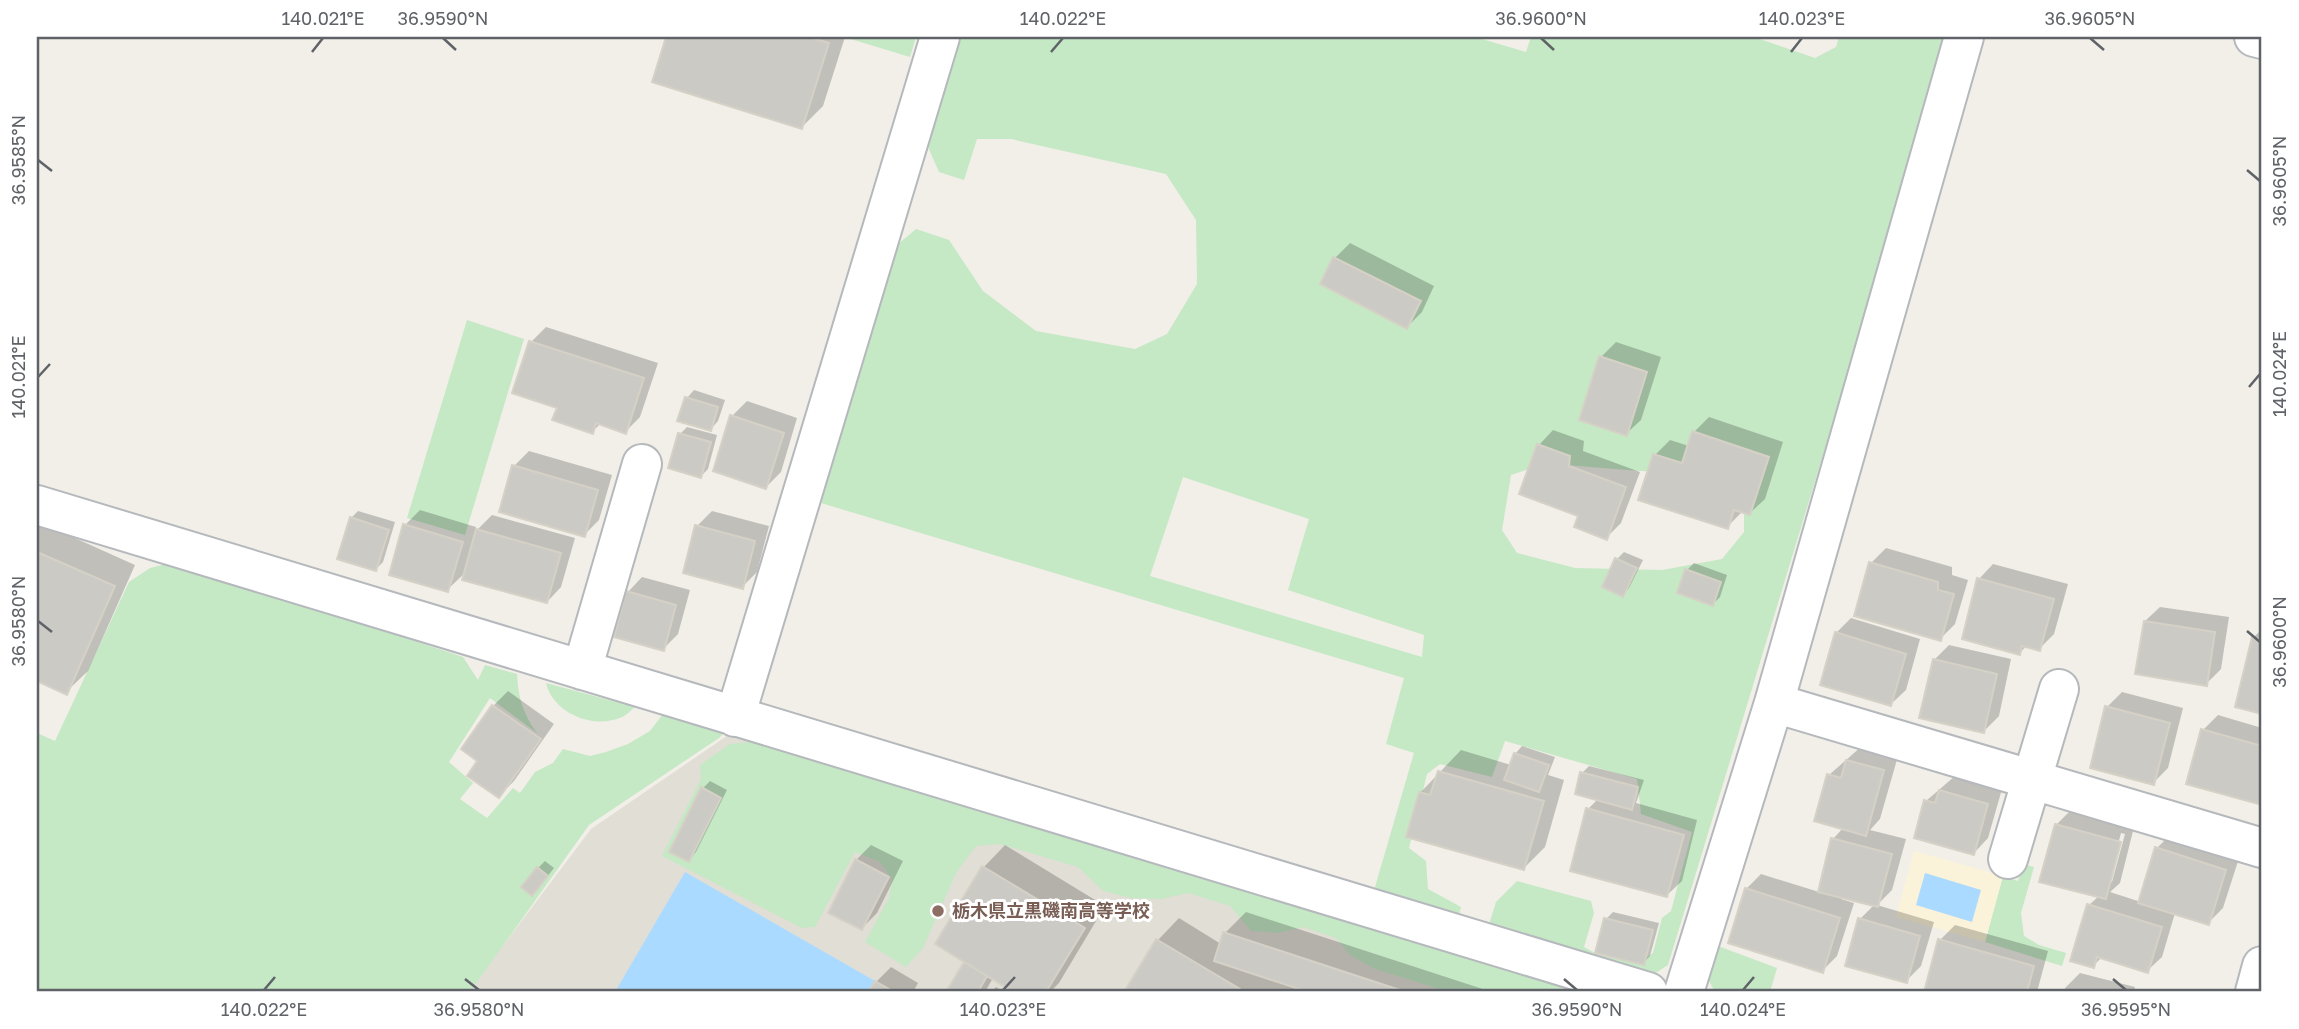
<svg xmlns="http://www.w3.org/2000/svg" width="2299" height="1029" viewBox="0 0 2299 1029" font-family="'Golos Text','Noto Sans JP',sans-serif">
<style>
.education{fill:#e1ded6}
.green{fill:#c5e8c5;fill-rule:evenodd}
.sand{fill:#fbf3d9}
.water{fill:#aadaff}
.shadow{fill:#0003;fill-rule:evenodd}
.building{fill:#cccac5;stroke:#d6d1c6;stroke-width:2}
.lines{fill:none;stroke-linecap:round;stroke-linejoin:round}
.minor-casing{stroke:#b5b8bc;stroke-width:42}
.minor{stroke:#fff;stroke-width:38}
.ticks{fill:none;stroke:#5f6368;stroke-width:2.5}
.education-dot{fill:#8d6e63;stroke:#fff;stroke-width:2.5}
.labels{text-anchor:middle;stroke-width:6;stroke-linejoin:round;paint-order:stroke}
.education-label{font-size:18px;font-weight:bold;fill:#785e54;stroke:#fff;text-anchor:start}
.neatline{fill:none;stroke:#5f6368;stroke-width:2.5}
.ticks-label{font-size:18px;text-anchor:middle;fill:#5f6368}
</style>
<rect width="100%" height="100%" fill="#f1efe8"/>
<!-- education -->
<path class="education" d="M734,731l888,261h-1154l123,-163z"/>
<!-- green -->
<path class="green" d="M844,37h72l-6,20z
M961,37h514l51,15 5,-15h223l61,21 21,-11 3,-10h111l-282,928 -17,11 -164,-45 9,-29 21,-21 74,20 3,12 -10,34 11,6 42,11 16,-11 9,-35 9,-7 21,-79 -51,-18 -4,-35 -132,-38 -13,36 -52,-13 -13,10 -18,74 17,13 2,28 33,18 -4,15 -84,-28 41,-141 -28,-9 18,-66 -583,-175 76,-258 19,-16 33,11 34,51 53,40 99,18 32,-15 30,-50 -1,-64 -30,-46 -155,-35h-34l-13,41 -25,-8 -11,-25zM1547,463c65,7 131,10 197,15v54l-22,27 -60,11 -87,-2 -58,-15 -15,-23 9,-55zM1183,477l126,42 -21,71 136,45 -2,22 -272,-81z
M467,320l57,19 -59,196 -58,-17z
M175,562l288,95 15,23 7,-15 32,9c1,23 6,40 20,59l-47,-35 -41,64 24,21 -13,16 27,19 26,-30 7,5 15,-21 18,-9 10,-14 27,7 16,-4 22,-8 22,-13 13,-17 62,18 -6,6 -130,87 -119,167h-433v-259l18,8 74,-159 21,-14z
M546,683l89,24c-4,3 -8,8 -13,10 -29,13 -69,-4 -76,-34z
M750,742l843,250h-144l-74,-23 -25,-14 -14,-17 -33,-11 -25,6 -27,-2 -21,-25 -42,-13 -27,6 -30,-1 -28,-7 -25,-24 -78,-23 -24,2 -20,27 -33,75 -17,19 -41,-25 24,-44 3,-19 -12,-17 -25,-10 -40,75 -13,1 -140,-72 39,-77 -1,-14 30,-21zM702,788l19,10 -32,64 -20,-10z
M2023,864l11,3 -13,46 3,23 15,9 27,8 -4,13 -77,-24 18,-66 15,5z
M1718,946l59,22 -7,24h-55l-7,-13z"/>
<!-- sand -->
<path class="sand" d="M1914,851l89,25 -18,66 -89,-25z"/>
<!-- water -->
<path class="water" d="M685,872l190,109 -7,11h-253z
M1925,873l56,17 -9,32 -56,-17z"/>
<!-- shadow -->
<path class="shadow" d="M668,37h177l-22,69 -21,21 -148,-47z
M1350,243l84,43 -12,26 -15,15 -72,-69z
M546,327l112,36 -18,54 -15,15 -24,-9 -9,9 -33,-25 -28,-65z
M1616,342l45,15 -20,63 -15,14 -25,-77z
M694,390l31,10 -7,21 -7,8 -24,-31z
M747,401l50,17 -16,54 -15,15 -34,-71z
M1709,417l74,25 -18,57 -15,14 -7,-2 -16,16 -72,-72 15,-15 19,6 5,-14z
M687,427l30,8 -9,34 -7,7 -21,-42z
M1553,430l31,11 -1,10 57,21 -19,51 -15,15 -25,-23 -42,-70z
M529,451l83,24 -13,45 -15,15 -70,-69z
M420,510l56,17 -1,5 17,-17 83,23 -14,49 -14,15 -81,-30 -19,18 -42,-65z
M358,511l37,11 -12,40 -7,7 -25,-51z
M712,511l57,15 -12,46 -15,15 -45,-61z
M37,521l98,44 -47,106 -22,21 -29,-13z
M1886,548l66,19v8l16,5 -13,44 -15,15 -69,-76z
M1624,552l19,8 -14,28 -7,7 -5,-36z
M1694,563l33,12 -7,22 -7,7 -26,-34z
M1993,564l75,20 -14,50 -15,15 -12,-4 -7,8 -41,-74z
M642,577l48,13 -12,44 -15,15 -35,-57z
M2160,607l69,10 -8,52 -15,15 -61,-63z
M1851,618l69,21 -14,51 -15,14 -55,-71z
M2262,629v83l-25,-6 16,-68z
M1949,645l62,14 -12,57 -15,15 -50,-71z
M508,691l46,33 -40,57 -15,15 -19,-36 -17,-12 30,-42z
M2122,692l61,16 -15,60 -15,15 -46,-76z
M2218,715l44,13v75l-74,-20 15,-53z
M1522,746l33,11 -7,18 16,5 -19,67 -21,21 -104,-75 41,-43 50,15 4,-11z
M1862,746l36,10 -18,63 -10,11 36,9 -14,51 -15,15 57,17 -13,44 -15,15 -46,-62 14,-14 -32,-9 -1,3 13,4 -17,53 -15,15 -76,-82 15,-15 58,18 14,-53 10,-11 -14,-53z
M1589,766l55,14 -8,23 61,17 -15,61 -15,14 -79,-86 10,-10 -16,-26z
M1955,776l47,13 -14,49 -14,15 -48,-52z
M710,781l17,9 -31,62 -7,8 14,-72z
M2071,810l63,17 -14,56 -10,9 31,10 16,-54 15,-15 68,22 -17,53 -15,15 -33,-10 -13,44 -15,14 -45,-14 -9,9 -4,-61 10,-9 -43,-71zM2121,833l4,1 -13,48h-4z
M871,845l32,16 -26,52 -15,15 -6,-68z
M1005,845l100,61 -46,77 -9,9h-33l-24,-14 -8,14h-37l18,-30 -29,-18 47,-77z
M545,861l9,7 -15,19 -1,-19z
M1246,912l246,80h-179l-20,-6 8,6h-175l32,-52 21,-22 42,26 4,-11z
M1613,912l46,11 -9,33 -7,7 -37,-44z
M1955,925l93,26 -11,41h-111l14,-52z
M891,967l27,16 -5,9h-43l6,-10z
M2080,973l55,14 -1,5h-70l1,-4z
M996,987l9,5h-14z"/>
<!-- building -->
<path class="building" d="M666,37h143l20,6 -27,86 -150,-47z
M1333,257l88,44 -14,28 -87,-45z
M529,341l115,37 -18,56 -30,-11 -3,11 -41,-14 5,-12 -45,-15z
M1599,356l48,16 -20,64 -48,-16z
M685,397l33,10 -7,24 -34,-10z
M730,415l54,18 -18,56 -53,-18z
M1692,431l77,26 -19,58 -16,-5 -6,19 -90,-29 15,-46 29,9z
M678,433l33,9 -10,36 -33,-10z
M1537,444l33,12 -1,10 57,21 -19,53 -33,-13 4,-11 -59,-22z
M512,465l86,25 -13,47 -86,-25z
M350,517l39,13 -13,41 -39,-12z
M403,524l60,18 -15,50 -59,-17z
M695,525l60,16 -12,48 -60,-16z
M476,529l85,24 -14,50 -85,-23z
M37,552l78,34 -48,109 -30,-14z
M1615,558l22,10 -14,29 -21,-10z
M1869,562l69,20v8l16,4 -13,47 -87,-25z
M1685,569l36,13 -8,24 -36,-13z
M1977,578l77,21 -14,52 -18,-5 -2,9 -58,-16z
M626,591l50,14 -12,46 -50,-14z
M2144,621l71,11 -8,54 -72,-12z
M1835,632l71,22 -15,52 -71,-21z
M2252,637l10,3v74l-27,-7z
M1933,659l64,15 -13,59 -65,-15z
M492,705l49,34 -42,59 -32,-22 10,-15 -16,-12z
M2105,706l65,17 -16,62 -64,-17z
M2201,729l61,17v59l-76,-21z
M1514,753l35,12 -10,27 -35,-12z
M1846,760l38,10 -18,66 -52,-15 13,-47 14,4z
M1438,771l106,30 -20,69 -118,-33 13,-45 11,3z
M1580,772l58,15 -6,23 -57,-16z
M701,787l20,11 -32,64 -20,-10z
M1939,790l49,14 -14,51 -60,-17 10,-38 11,3z
M1586,808l98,27 -17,62 -97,-26z
M2055,824l66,18 -15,57 -67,-17z
M1831,838l61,16 -14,53 -60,-15z
M2155,847l71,23 -17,55 -71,-22z
M855,859l34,18 -27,53 -34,-17z
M982,866l103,62 -39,64h-33l-78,-48z
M537,867l11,9 -16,20 -11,-9z
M1745,888l95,30 -17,55 -95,-30z
M2087,904l75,23 -14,46 -51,-16 -3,11 -24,-7z
M1604,918l49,12 -9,35 -49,-12z
M1858,918l62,18 -13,47 -62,-17z
M1223,932l183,60h-98l-94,-31z
M1156,939l89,53h-121z
M1938,939l96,27 -7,26h-103z
M964,962l23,14 -9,16h-32z
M875,981l19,11h-26z"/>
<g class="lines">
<defs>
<path id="minor" d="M2254,37l8,2
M37,505l1611,487
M582,670l60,-206
M1774,703l488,145
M735,717l205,-680
M2008,859l51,-170
M1684,992l90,-289 190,-666
M2255,992l7,-26"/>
</defs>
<!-- minor casing -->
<use href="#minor" class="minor-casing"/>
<!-- minor -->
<use href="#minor" class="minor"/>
</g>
<!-- ticks -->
<path class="ticks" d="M443,38l13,12M1541,38l13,12M2090,38l14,12M312,52l11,-14M1051,52l12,-14M1791,52l11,-14M38,160l14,11M2247,170l13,11M38,377l12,-13M2249,387l11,-13M38,621l14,11M2247,631l13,11M465,979l14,11M1564,979l13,11M2113,979l13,11M264,990l11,-13M1003,990l12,-13M1743,990l11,-13"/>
<!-- markers -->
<circle class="education-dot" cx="938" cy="911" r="7"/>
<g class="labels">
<!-- education labels -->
<g class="education-label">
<text x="952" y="917">栃木県立黒磯南高等学校</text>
</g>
</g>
<!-- border -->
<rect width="2299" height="1029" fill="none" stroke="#ffffff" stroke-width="77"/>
<rect x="38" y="38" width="2222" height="952" class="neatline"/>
<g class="ticks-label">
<text x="323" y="25">140.021°E</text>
<text x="443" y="25">36.9590°N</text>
<text x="1063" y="25">140.022°E</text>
<text x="1541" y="25">36.9600°N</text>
<text x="1802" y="25">140.023°E</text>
<text x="2090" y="25">36.9605°N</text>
<text transform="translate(19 160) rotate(-90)" y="6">36.9585°N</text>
<text transform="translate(2280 181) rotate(-90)" y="6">36.9605°N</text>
<text transform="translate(2280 374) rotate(-90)" y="6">140.024°E</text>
<text transform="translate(19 377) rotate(-90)" y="6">140.021°E</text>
<text transform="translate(19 621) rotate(-90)" y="6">36.9580°N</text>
<text transform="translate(2280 642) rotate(-90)" y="6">36.9600°N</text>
<text x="264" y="1016">140.022°E</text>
<text x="479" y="1016">36.9580°N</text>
<text x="1003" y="1016">140.023°E</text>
<text x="1577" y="1016">36.9590°N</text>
<text x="1743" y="1016">140.024°E</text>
<text x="2126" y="1016">36.9595°N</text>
</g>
</svg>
